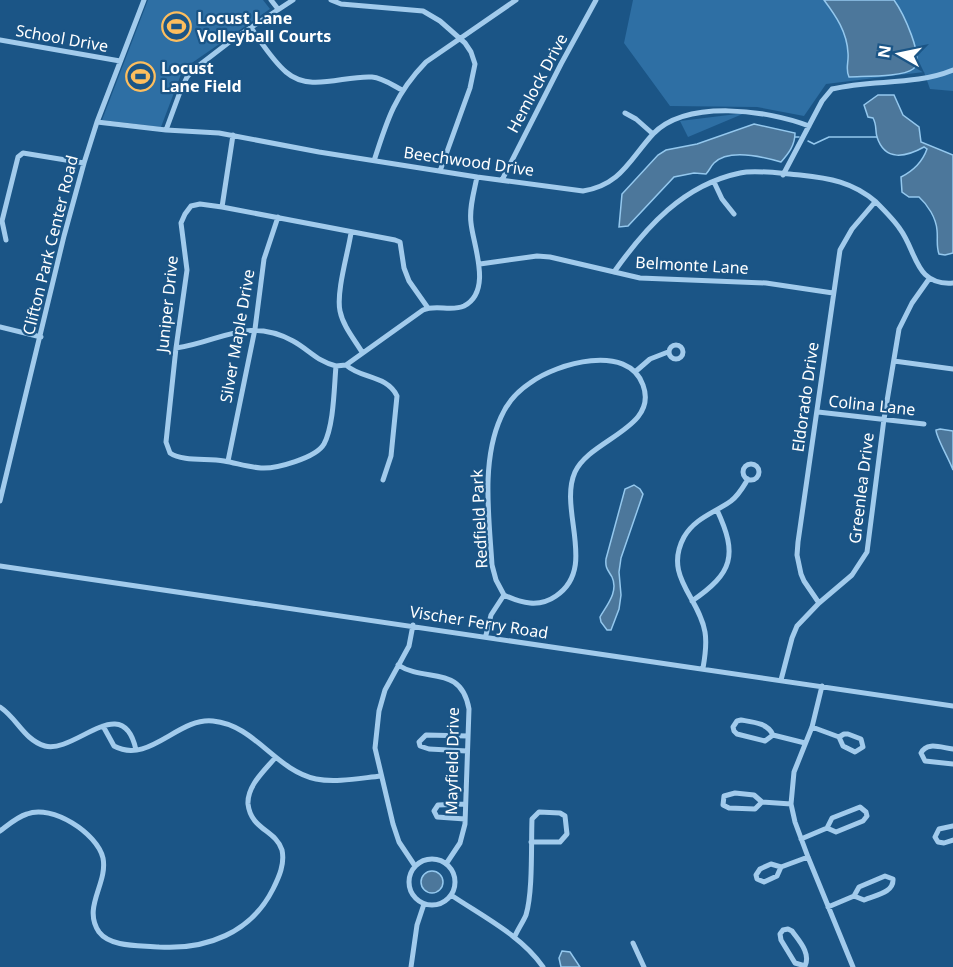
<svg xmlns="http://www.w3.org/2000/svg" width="953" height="967" viewBox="0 0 953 967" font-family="'Noto Sans',sans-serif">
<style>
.green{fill:#2e6fa4}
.water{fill:#4c779b;stroke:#94c8ee;stroke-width:1.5}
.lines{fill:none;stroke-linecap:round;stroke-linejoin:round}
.stream{stroke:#94c8ee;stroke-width:1.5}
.minor{stroke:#a2cbec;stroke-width:5}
.labels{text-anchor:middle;stroke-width:4.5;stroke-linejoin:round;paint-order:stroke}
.poi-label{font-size:16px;font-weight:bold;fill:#fff;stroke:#1b5586;text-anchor:start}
.street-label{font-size:16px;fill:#fff;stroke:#1b5586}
</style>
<rect width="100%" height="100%" fill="#1b5586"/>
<!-- green -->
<path class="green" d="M148,0h115l7,9 -87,60 -22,58 -59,-7z
M633,0h320v91l-23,-2 -6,-17 -98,12 -22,32 -47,-9 -87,-1 -46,-63z
M745,113l-57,24 -8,-16z"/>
<!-- water -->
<path class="water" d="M824,0h70c8,11 32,59 19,69 -10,8 -50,7 -64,8 -4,-8 0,-15 -1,-24 -1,-21 -12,-37 -24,-53z
M878,95h16l9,20 16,12 2,15 32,13v98l-8,2 -6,-1c-3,-8 -1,-15 -2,-24 -1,-12 -9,-25 -18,-33h-10l-7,-5 -1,-15c12,-6 21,-14 26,-28l-3,-2c-18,10 -39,15 -47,-10 -2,-7 0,-12 -4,-19l-5,-1 -4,-12z
M754,124l41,9c0,12 -6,20 -14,29 -17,-5 -52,-14 -67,1 -3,3 -5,8 -8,11l-12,-1 -20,4 -46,49 -9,1 3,-33 36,-39 8,-5 31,-6z
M940,429l13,2v39c-4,-11 -17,-33 -17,-40z
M634,485l6,4 3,5 -22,64 -2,14 2,23 -2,14 -8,21h-4l-6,-8 -1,-5c6,-11 19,-25 12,-40 -4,-7 -7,-9 -6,-18l19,-70z
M421 882a11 11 0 1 1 22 0a11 11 0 1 1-22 0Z
M562,951l8,1 10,15h-19l-2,-9z"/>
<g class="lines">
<!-- stream -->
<path class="stream" d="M795,137h4
M808,141l6,3 15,-7h48"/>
<!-- minor -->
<path class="minor" d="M271,0l7,9
M331,0l10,4 82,7 17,10 25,22 6,9 4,12 -5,24 -30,83
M251,28c11,15 21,32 35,44 24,21 58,3 86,5 11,1 20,8 30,13
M0,40l120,21
M625,113l11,6 17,15
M97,122l69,8 53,3 100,19 158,25 106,14c38,-6 47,-32 70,-57 34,-35 115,-24 156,-8
M166,130l14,-38 7,-15 6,-7 39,-30 61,-40
M374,161c13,-41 21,-67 52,-99l90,-62
M783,175l39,-74 10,-12c40,-10 82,-3 121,-19
M502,180l59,-116 35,-64
M714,182l8,17 12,15
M222,207l11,-72
M351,233c-3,20 -15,59 -11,78 3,15 14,28 22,41
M6,240l-4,-19 16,-64 5,-4 61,10
M480,264l57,-8 13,1 90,21 126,5 67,10
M614,272c32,-45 69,-87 126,-99 16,-4 43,1 60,2 29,3 53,7 76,27 8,8 18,18 24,27 17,23 15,57 53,54
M428,308l-19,-27 -5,-13 -4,-26 -5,-2 -173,-33 -22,-3 -9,2 -6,8 -4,9 6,47 -11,78 -10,94 4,11c13,9 37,5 54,8 12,2 24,6 37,7 15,1 55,-10 63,-24 10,-19 10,-56 12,-78l10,-1 77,-55c13,-6 28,2 41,-4 29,-15 9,-61 7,-83 -2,-15 3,-31 6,-46
M0,327l41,10
M669 352a7 7 0 1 1 14 0a7 7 0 1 1-14 0Z
M176,348c45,-6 70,-32 117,-7 15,8 25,21 43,25
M894,361l59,8
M346,365c15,14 41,10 51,31l-6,60 -8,24
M635,372l15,-13 18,-7
M818,412l106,12
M228,461l27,-132 9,-70 14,-42
M743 472a8 8 0 1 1 16 0a8 8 0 1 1-16 0Z
M0,501l64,-265 20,-73 13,-41 47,-122
M0,566c318,46 636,91 953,140
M692,601c41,-28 46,-46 25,-91
M819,603l-15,-22 -3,-7 -4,-19 1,-13 42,-292 12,-21 23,-27
M413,625l-4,21 -24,44 -6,21 -4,37 18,76 6,18 16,24
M486,635l5,-20 13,-20 -8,-15 -4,-15c-3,-48 -11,-104 9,-148 6,-14 17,-26 29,-34 27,-20 98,-40 113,2 16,43 -53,54 -68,87 -17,38 23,96 -19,124 -17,12 -35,7 -52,-1
M398,665c28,18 63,-1 71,44l-4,115 -5,19 -14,21
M703,668c2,-11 4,-24 2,-36 -6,-35 -42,-56 -21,-95 11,-19 30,-24 47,-36 8,-6 12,-14 17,-22
M781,680l11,-42 5,-12 22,-23 33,-28 15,-23 17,-133 15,-90 13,-26 17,-24
M822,686l-10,41 -18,45 -3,32 4,18 13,35 45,110
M0,707c17,11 24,33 45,39 30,8 78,-56 91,4
M741,720c12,2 27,3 32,15l-8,6 -28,-7 -3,-3 -1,-4 4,-6z
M103,726l11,20c35,19 64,-29 99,-25 42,4 62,49 103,58 20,4 45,-1 65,-3
M812,727l27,10
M844,734h4l13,5 2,8 -8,5 -12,-6 -4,-9z
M773,735l32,8
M953,749c-11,-1 -26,-8 -32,4l4,8 28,3
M467,751l-38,-2 -9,-3 -1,-4 7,-7 42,1
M735,793l19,2 8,7 -7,7 -26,-1 -6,-3 1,-9z
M762,802l29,2
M860,807l6,5 1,4 -4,5 -27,11 -9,-4 5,-10z
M465,819l-28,-2 -3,-6 4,-6 27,-1
M953,826l-14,3 -4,8 3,5 6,1 9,-3
M0,831c8,-6 17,-14 27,-17 25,-10 70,19 76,44 5,26 -21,49 -4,74 12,16 43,13 60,15 47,3 92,-14 114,-58 6,-12 12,-25 9,-39 -6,-20 -31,-20 -34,-46 -1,-18 16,-33 27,-46
M801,839l26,-11
M409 882a23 23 0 1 1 46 0a23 23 0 1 1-46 0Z
M771,864l10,3 -4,9 -13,6 -7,-3 -1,-4 4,-6z
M781,867l27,-10
M885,876l8,3c1,14 -18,16 -29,21l-10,-4 5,-9z
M451,895c31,21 71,41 92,72
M828,907l26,-11
M788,929l4,2c7,10 19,22 13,35l-10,-3 -14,-23 -1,-6 3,-4z
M515,936c3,-7 8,-14 11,-21 7,-23 5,-70 6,-96l7,-7 21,1 5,3 2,18 -7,8h-29
M633,943l11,24
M411,967l6,-42 7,-21"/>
</g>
<!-- icons -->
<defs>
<symbol id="stadium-ring" viewBox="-11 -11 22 22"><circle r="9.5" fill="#1b5586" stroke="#fdbe5e" stroke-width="1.5"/><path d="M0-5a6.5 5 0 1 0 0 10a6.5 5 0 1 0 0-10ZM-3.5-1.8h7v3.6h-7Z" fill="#fdbe5e"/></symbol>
</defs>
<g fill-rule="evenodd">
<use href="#stadium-ring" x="160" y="10" width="33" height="33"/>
<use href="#stadium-ring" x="124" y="60" width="33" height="33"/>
</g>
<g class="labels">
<!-- poi labels -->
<g class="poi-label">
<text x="197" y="24">Locust Lane<tspan x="197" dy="18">Volleyball Courts</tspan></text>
<text x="161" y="74">Locust<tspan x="161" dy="18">Lane Field</tspan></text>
</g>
<!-- street labels -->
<g class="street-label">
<text transform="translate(62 38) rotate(10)" y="6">School Drive</text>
<text transform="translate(537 83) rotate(-62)" y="6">Hemlock Drive</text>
<text transform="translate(469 161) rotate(8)" y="6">Beechwood Drive</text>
<text transform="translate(50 245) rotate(-76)" y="6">Clifton Park Center Road</text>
<text transform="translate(692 265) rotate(3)" y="6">Belmonte Lane</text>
<text transform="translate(167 304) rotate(-84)" y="6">Juniper Drive</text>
<text transform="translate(237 336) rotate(-80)" y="6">Silver Maple Drive</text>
<text transform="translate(805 397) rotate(-82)" y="6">Eldorado Drive</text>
<text transform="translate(872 405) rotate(6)" y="6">Colina Lane</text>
<text transform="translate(861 488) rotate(-83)" y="6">Greenlea Drive</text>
<text transform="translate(479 519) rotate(-93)" y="6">Redfield Park</text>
<text transform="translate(479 622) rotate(9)" y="6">Vischer Ferry Road</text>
<text transform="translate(452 761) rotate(-89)" y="6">Mayfield Drive</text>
</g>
</g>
<!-- north arrow -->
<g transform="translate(899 54) rotate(279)" stroke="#1b5586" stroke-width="4.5" paint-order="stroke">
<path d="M0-4.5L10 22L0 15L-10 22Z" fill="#ffffff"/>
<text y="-9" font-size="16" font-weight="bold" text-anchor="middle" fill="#ffffff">N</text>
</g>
</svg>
